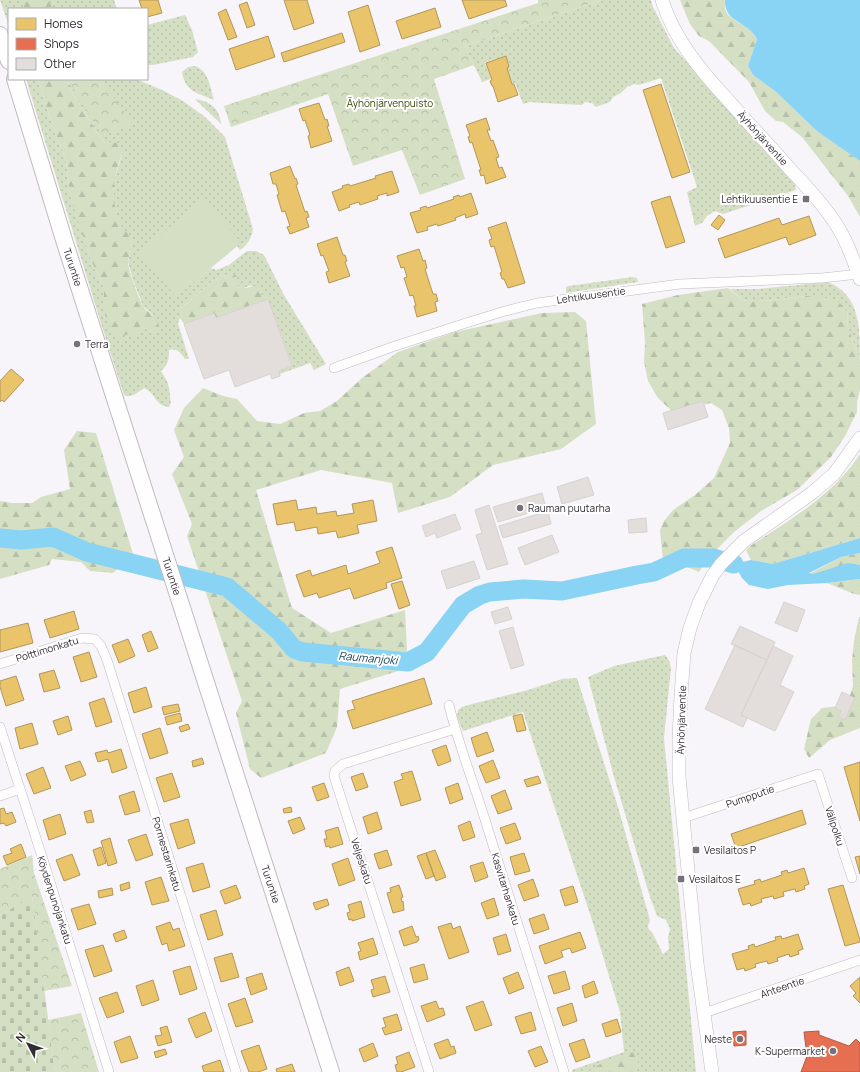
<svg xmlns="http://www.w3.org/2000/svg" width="860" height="1072" viewBox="0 0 860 1072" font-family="Manrope,sans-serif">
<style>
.grass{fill:url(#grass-dots)}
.forest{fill:url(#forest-firs)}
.cemetery{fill:url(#cemetery-stones)}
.park{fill:url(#park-crowns)}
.garden{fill:#d5dfc4}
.water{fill:#89d3f5}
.homes{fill:#e9c46a;stroke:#b2965a}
.shops{fill:#e76f51;stroke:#b15b49}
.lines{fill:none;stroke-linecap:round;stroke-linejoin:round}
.river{stroke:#89d3f5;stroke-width:19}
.building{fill:#e3dedc;stroke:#d6d2cf}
.street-casing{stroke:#bfbbc1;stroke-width:10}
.secondary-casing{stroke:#bfbbc1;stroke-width:14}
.highway-casing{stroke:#bfbbc1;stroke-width:18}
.street{stroke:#fefefe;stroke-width:9}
.secondary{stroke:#fefefe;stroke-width:13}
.highway{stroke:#fefefe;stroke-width:16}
.poi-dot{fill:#77727a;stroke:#fff;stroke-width:1.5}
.labels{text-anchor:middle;stroke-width:4;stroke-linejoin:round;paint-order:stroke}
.park-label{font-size:10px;fill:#354807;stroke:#fff}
.street-label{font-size:10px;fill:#322c35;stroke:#fff}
.poi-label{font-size:10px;fill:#322c35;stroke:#fff;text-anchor:start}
.water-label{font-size:11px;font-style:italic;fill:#144255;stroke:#fff}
</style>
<defs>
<pattern id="grass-dots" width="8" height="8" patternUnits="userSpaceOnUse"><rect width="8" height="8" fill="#d5dfc4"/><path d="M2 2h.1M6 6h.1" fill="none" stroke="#b7c0a9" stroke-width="1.8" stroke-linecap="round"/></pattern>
<pattern id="forest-firs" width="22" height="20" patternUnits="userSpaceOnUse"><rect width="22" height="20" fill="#d5dfc4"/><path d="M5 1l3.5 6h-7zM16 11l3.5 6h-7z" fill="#b7c0a9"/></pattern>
<pattern id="cemetery-stones" width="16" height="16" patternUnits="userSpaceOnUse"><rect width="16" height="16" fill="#d5dfc4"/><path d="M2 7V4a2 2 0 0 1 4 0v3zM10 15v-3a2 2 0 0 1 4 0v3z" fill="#b7c0a9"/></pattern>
<pattern id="park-crowns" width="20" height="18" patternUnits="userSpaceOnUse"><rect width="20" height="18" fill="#d5dfc4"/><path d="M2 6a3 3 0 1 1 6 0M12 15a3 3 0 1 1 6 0" fill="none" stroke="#b7c0a9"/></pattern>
</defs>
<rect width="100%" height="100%" fill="#f8f5fa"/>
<!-- grass -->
<path class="grass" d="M0,0h114l3,9h-108v17z
M602,0h49l2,7 21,41 102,114 19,23 1,5 -73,24 -8,-3 -8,5 -5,7 -7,3 -8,-34 10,-5 -36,-109 -22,7 -5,-1 -7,3 -6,6 -8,4 -3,5 -14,5 -4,-4 -7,-1 -3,3 -40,-2 -12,-1 -7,2 -8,-21h-3l-5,-15 2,-1 -3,-11 -21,6 6,17 -9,3 -17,-36z
M185,15l7,15 6,22 -5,5 -40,8h-6v-40z
M195,66c14,5 15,21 19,34 -16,-7 -29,-8 -32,-28l6,-5z
M26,79h12l15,48 13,32 4,35 21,66 13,28v14l22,32 16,-7 10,5 1,-17 -10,-9 -10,-26 -5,-18 4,-18 -1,-5 -10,-12 -7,-21 -1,-22 10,-33 -13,-8 -6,-1 -4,-5 -27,-43 -4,-8 -1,-7h68l26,11 21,11 21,15 21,21 28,92c-1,8 -5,16 -13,21l-3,-4 4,-4 -65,55 35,-29 5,2 13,-5 18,-14h9l8,4 20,40 42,69 -12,6 -4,-7 -30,11 -1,-3 13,-6 -25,-68h-5l-2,-5 -9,-7c-5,2 -10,6 -14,0v-7l-9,-4 -17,8 -31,28v8l-2,5 11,36h-4c-4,-6 -8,-11 -16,-9 0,10 -1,15 -8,21 6,10 8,12 9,24 0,5 2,8 -1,12 -15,-2 -13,-14 -25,-19 -6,4 -13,11 -20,7l-20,-62z
M195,99c14,2 25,9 26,25z
M633,277l4,1 1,4 -72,11v-6l3,-1z
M828,282c32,13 32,45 32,78l-12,-33 -1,-16 -41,-15 -51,6 -13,-2 -12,-11h28z
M665,655l4,5 2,8 -7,70 32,334h-124v-2l52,-18 -4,-40 -28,-92 -69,-208 -60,19 -6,-14 1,-7 4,-3 10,-3 56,-14 34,-11 15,-1 41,129 32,113 -2,6 1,4 3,2 11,22 6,-5 -1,-12 2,-8 -4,-9 -9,-4 -7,-19 -36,-120 -26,-100 26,-11z"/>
<!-- forest -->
<path class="forest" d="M21,0h29l2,9h-27z
M680,0h45c0,5 -1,9 2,13 7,10 22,11 30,26l-9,27 5,9 22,16 43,41 42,29v56l-12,-21 -46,-59 -19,-15 -7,-1 -11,-10 -16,-29 -40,-41 -10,-5 -9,-12z
M38,79h30l1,7 4,8 27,43 4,5 15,1 4,8c-10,27 -14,47 -2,74 3,6 11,11 11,19 0,6 -4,12 -4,18 0,7 11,37 15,44 6,9 17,10 16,24l-7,2 -10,-5 -8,9 -8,-2 -4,6 -5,-4 -11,-15 -2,-19v-14l-13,-28 -14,-42 -7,-24 -4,-35 -13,-32z
M228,274h7l2,4v7c5,7 12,0 20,1l2,3 3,8 5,-1 1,3 -52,19 -2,-5 -30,11 -4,-6v-8l31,-28z
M728,288l14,12 13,2 51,-6 30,3 11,12 1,16 12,33v30l-3,12v10l-12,24 -14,21 -34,33 -36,21 -27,21 -21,21 -14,19 -19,-8h-14l-3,-3 -3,-31 4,-9 9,-11 22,-15 19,-17 16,-35 -1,-15 -7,-18 -11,-7 -38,9 -15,-14 -10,-17 -4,-19 1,-19 -3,-39 36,-9z
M575,312l11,9 10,103 -35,25 -68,16 -43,32 -52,16 -6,-30 -71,-13 -65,20 36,118 39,25 74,-23 3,58 -68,21 -3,38 -11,26 -65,25 -11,-9 -14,-56 6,-12 -55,-165 5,-12 -20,-50 12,-17 -10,-27 10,-22 19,-20 20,8 14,3 20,22 23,3 24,-11 16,-2 17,-10 25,-23 36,-26 57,-20 87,-19z
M77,431l19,2 38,124 -59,-13 -22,-12 -33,5 -20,-4v-32l12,2h20l9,-6 29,-8 -6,-39z
M860,454v84l-87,26 -22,-4 -5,-10 7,-6c40,-26 81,-50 107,-90z
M53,543l34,15 33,9 -7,6 -23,-2 -9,-9 -29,-3 -3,6 -49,14v-34z
M860,553v12l-47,9h-4l32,-17z
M860,579v16l-6,-1 -27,-11z
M859,617h1v111l-30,12 -21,18 -5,-9 7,-30 11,-11 17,-2 10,-8 4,-12 -1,-25 2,-21z
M636,1052l2,9 -1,11h-49c9,-8 36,-19 48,-20z"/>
<!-- cemetery -->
<path class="cemetery" d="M32,894l23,178h-55v-156z"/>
<!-- park -->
<path class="park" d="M538,0h64l-137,46 9,19 -40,14 31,100 -45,16 -18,-45 -49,16 -25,-72 -97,33 -7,-21 314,-103z
M67,79h33l34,46 -32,10z
M32,855l2,18 38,113 -28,5 -12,-96 -32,21v-47z
M81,1013l18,59h-44l-7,-52z"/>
<!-- garden -->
<path class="garden" d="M205,198l36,45 -65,54 -37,-45z"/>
<!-- water -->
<path class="water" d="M725,0h135v161l-42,-29 -43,-41 -22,-16 -5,-9 9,-27c-10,-19 -33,-16 -32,-39z
M860,538v15l-19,4 -32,16 4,1 35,-11 12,2v14l-33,4 -39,2 -20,4 -19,-4 -7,-7 -8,-14 17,-4 22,4z"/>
<!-- homes -->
<path class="homes" d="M139,0h19l4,13 -15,4v-8h-5z
M284,0h23l7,23 -20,7z
M462,0h43l2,6 -38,13z
M247,2l8,23 -8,3 -8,-23z
M368,5l12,40 -20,7 -12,-40z
M435,8l6,19 -39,12 -6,-18z
M226,9l11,28 -9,3 -10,-27z
M342,33l3,9 -61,20 -3,-9z
M268,36l7,21 -39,13 -7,-21z
M506,56l3,11 -2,1 5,16h2l4,11 -20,7 -5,-16h-1l-2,-5 2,-1 -6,-17z
M661,84l29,88 -18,6 -29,-88z
M319,103l6,17 2,-1 2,7h-2l5,15 -21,7 -3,-12 2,-1 -5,-15 -2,1 -4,-12z
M486,118l4,12h-3l4,11 2,-1 6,17 -3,1 3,10 3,-1 4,10 -20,7 -2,-9 -3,1 -2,-6h2l-9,-28 -2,1 -2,-6 2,-1 -4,-11z
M290,166l5,13 1,-1 2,6 -2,1 9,27 2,-1 2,6 -3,1 3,9 -19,7 -3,-7 3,-1 -5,-15 -3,1 -5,-17 2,-1 -3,-10h-3l-3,-11z
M392,171l7,21 -12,4v-3l-10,3 1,3 -18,6 -1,-3 -10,3 1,2 -11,4 -7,-19 11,-4 -1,-2 7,-2 1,2 26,-8 -1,-2z
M471,193l7,21 -12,4 -1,-4 -10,4 1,2 -18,6 -1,-2 -10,3 1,3 -11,3 -7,-20 11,-3 -1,-2 6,-2 1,2 27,-9 -1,-2 6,-2 1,2z
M670,196l15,46 -19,6 -15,-46z
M719,215l6,5 -7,10 -7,-5z
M809,216l7,19 -27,10 -3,-8 -61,21 -7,-19 61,-21 3,7z
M506,222l19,61 -17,5 -4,-9h-2l-2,-6 2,-1 -8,-26 -3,1 -2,-7 3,-1 -4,-11z
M337,237l6,18h2l2,6 -2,1 5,14 -21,7 -3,-11 3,-1 -6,-16 -2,1 -4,-12z
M419,249l4,12 2,-1 2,8 -2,1 8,25h3l2,7 -3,1 2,9 -20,6 -3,-11h2l-3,-11 -3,1 -6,-18 3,-1 -3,-10 -3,1 -4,-12z
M11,369l13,11 -20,22 -2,-2 -2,2v-21z
M296,500l2,10 18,-3 1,7 19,-3 1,5 17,-3 -2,-9 21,-4 4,21 -20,4 2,8 -21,5 -2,-7 -18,3 -1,-7 -21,4 -2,-9 -17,3 -4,-21z
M392,547l10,31 -16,5 1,5 -33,11 -4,-11 -31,10 -2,-5 -13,4 -8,-22 14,-5 2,6 34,-11 2,9 32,-11 -4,-11z
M402,581l8,24 -11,4 -8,-25z
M74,611l5,18 -29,9 -6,-18z
M28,623l5,20 -33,9v-22z
M151,631l7,17 -10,4 -6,-17z
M128,639l7,17 -16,7 -7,-18z
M89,652l8,25 -16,5 -8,-25z
M54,670l6,18 -16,4 -5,-18z
M16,676l8,24 -18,6 -6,-19v-6z
M424,678l8,26 -79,25 -6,-18 8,-2 -3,-8z
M146,687l6,20 -18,6 -6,-20z
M104,698l8,24 -16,5 -7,-24z
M178,704l2,7 -16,4 -2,-8z
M180,713l2,8 -15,4 -2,-8z
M522,714l4,16 -9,2 -4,-16z
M68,716l4,14 -14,5 -5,-14z
M32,723l6,21 -18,5 -5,-21z
M188,724l2,5 -9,3 -2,-5z
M160,728l8,25 -18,6 -8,-25z
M487,732l7,19 -17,6 -6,-19z
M446,745l5,16 -13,5 -6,-16z
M121,749l6,19 -15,5 -4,-14 -10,3 -3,-9 12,-3 1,3z
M202,758l2,6 -11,3 -1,-6z
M493,760l7,18 -14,5 -7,-17z
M80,761l6,14 -15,6 -6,-15z
M860,762v59l-16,-54z
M43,767l8,21 -17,6 -8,-20z
M412,771l9,29 -20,6 -7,-24 9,-3 -2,-5z
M172,773l8,24 -16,5 -8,-24z
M363,773l5,14 -12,4 -5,-14z
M538,776l3,7 -14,4 -3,-7z
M324,783l5,14 -12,4 -5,-14z
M458,783l5,16 -13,5 -5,-16z
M505,790l7,19 -14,5 -7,-18z
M134,791l6,20 -15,4 -6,-19z
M291,807l1,5 -8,1 -1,-4z
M4,808l2,6 6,-2 4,10 -10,4 -2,-3 -4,1v-15z
M91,810l3,12 -7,1 -3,-11z
M802,810l4,14 -70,24 -5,-14z
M377,812l5,17 -14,5 -5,-17z
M60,814l6,20 -17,6 -6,-20z
M300,817l5,12 -12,5 -5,-13z
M188,819l7,24 -17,6 -8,-25z
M470,821l5,16 -12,4 -5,-15z
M515,823l6,16 -15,5 -6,-16z
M338,827l5,17 -13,4 -1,-2 -3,1 -2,-8h3l-2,-8z
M146,834l7,21 -17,6 -8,-21z
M110,838l7,25 -9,3 -7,-25z
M21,844l5,13 -19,8 -4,-9 9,-3 -2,-4z
M101,847l5,16 -8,3 -5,-16z
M387,850l5,15 -13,4 -5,-15z
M435,850l11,27 -10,4 -10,-28z
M426,853l8,23 -8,3 -9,-23z
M524,853l6,18 -15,4 -5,-18z
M72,854l8,21 -16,6 -8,-21z
M860,856v18l-5,-17z
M348,858l7,22 -16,6 -7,-22z
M483,862l5,15 -13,5 -5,-16z
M203,863l7,24 -17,5 -7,-24z
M804,868l5,16 -5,2 1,3 -9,3 -1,-3 -12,3 1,4 -10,3 -1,-3 -12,3 1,3 -11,4 -1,-3 -7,2 -5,-16 17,-5 -1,-3 6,-2 1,3 21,-7 -1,-3 6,-2 1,3z
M161,877l8,24 -17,4 -7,-23z
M533,879l6,17 -15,5 -6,-16z
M129,882l1,6 -9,3 -1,-6z
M236,885l5,13 -16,6 -5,-13z
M399,885l4,12 -2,1 1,4 1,-1 1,9 -11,3 -6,-20 4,-1 -1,-4z
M843,885l17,55v2l-15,4 -17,-57z
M573,886l5,16 -13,4 -5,-16z
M112,888l1,7 -14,3 -1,-7z
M494,898l5,17 -12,4 -6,-16z
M327,899l2,6 -13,5 -3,-7z
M361,901l4,16 -13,4v-2l-3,1 -2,-7 3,-1 -2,-7z
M89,904l7,20 -18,6 -7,-21z
M216,910l7,25 -15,5 -8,-25z
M544,914l5,15 -15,5 -5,-15z
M170,922l3,8 6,-2 6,18 -16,5 -2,-8 -5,2 -6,-18z
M451,923l2,6 7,-3 9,26 -20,7 -11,-32z
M412,926l4,11 2,-1 1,4 -2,1v1l-13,4 -5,-15z
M124,930l3,8 -11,4 -3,-8z
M580,932l6,16 -14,5 -2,-5 -9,3 2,6 -18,7 -6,-18z
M506,934l5,17 -13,4 -5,-17z
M798,934l5,15 -5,2 1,3 -9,3 -1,-3 -12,4 1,3 -10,3 -1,-3 -12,3 1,3 -11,4 -1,-3 -7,2 -5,-16 17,-5 -1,-3 6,-2 1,3 21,-7 -1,-3 6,-1 1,3z
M373,938l5,16 -18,6 -2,-8 3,-1 -3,-8z
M103,945l9,26 -18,6 -9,-27z
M232,953l7,24 -18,5 -7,-24z
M424,964l4,15 -14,4 -4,-15z
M190,966l7,23 -17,6 -7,-24z
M349,967l5,14 -14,5 -4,-14z
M565,971l5,18 -16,5 -6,-18z
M518,972l6,16 -15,6 -6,-16z
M262,973l5,16 -16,6 -5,-17z
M385,976l5,16 -17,5 -2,-7 3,-1 -3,-9z
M860,977v26l-7,-7 3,-3 -6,-7z
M153,980l6,20 -17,6 -6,-20z
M594,981l4,12 -13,5 -3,-12z
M117,992l7,20 -17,6 -8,-20z
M245,998l8,24 -17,5 -8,-23z
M436,1001l3,8 4,-1 2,7 -18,7 -6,-16z
M483,1001l9,24 -17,6 -9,-24z
M572,1003l5,18 -14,5 -6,-18z
M205,1012l7,19 -16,7 -8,-19z
M531,1012l5,18 -15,4 -6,-17z
M397,1014l5,16 -17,5 -3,-7 4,-1 -3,-9z
M617,1019l4,13 -15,5 -4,-13z
M167,1026l5,16 -14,4 -3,-10 7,-1 -2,-7z
M130,1036l8,22 -17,5 -7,-21z
M448,1039l3,8 3,-1 2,7 -16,6 -6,-15z
M584,1039l6,18 -14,5 -7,-18z
M373,1043l5,13 -14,6 -5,-13z
M259,1045l8,24 -9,3h-9l-8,-21z
M541,1046l7,16 -13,5 -7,-16z
M165,1049l2,5 -11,4 -2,-6z
M409,1052l6,15 -14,5h-4l-2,-7 3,-1 -2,-7z
M220,1060l4,12h-20l-2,-6z
M292,1064l3,8h-18l-1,-3z"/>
<!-- shops -->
<path class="shops" d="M746,1031v14l-12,1 -1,-14z
M819,1031v4l30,11 7,-7 4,4v29h-59l6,-16 -3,-24z"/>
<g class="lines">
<!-- river -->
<path class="river" d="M0,538l21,2 32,-3 34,15 140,35 52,44 15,18 9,3 105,10 19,-10 36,-47 17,-10 10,-3 34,-3 38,2 75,-16 17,-3 30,-14h29l21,6"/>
</g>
<!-- building -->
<path class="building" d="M268,299l24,67 -13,5 1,5 -8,3 -2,-5 -35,13 -6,-17 -25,9 -20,-55 30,-11 2,5z
M703,401l5,16 -40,13 -5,-17z
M588,477l6,18 -32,9 -5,-17z
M542,493l4,15 -48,14 -5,-15z
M489,505l19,59 -21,6 -11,-35 6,-2 -7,-23z
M548,511l3,13 -48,14 -4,-12z
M455,514l6,15 -24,9 -2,-5 -9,4 -4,-11z
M646,518l1,14 -18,1 -1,-13z
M552,535l7,17 -34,13 -7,-17z
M474,561l6,17 -33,11 -6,-18z
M784,602l21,8 -8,22 -22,-9z
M508,607l4,12 -17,5 -4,-12z
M740,626l35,16 -8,18 -36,-16z
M513,627l11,38 -13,4 -12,-38z
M735,645l32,15 -26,55 6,3 -4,9 -38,-18z
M773,646l20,10 -13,29 14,7 -19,39 -34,-16z
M842,692l13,6 -10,22 -7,-3 3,-6 -6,-3z"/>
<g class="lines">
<defs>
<path id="street" d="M334,368l58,-21 74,-24 39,-12 32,-8 143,-19 142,-6 37,-4
M0,664l82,-26 13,1 6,7 6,14 129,412
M449,705c10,42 26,81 38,121 25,82 51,164 77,246
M0,727l47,145 62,200
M0,796l20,-7
M683,818l135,-44 34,104
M704,1013l156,-53
M429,1072l-95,-296 1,-5 8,-7 112,-35"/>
<path id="secondary" d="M662,0c12,39 39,71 66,100 20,23 41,45 61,68 18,19 36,38 50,61 9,15 15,32 21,50
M712,1072l-15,-109 -18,-186v-38l2,-43 3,-43 6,-25 9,-25 14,-28 8,-11 23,-23 68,-48 22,-19 26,-36"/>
<path id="highway" d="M0,35l9,26
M15,79l49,161 267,832"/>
</defs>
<!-- street casing -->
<use href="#street" class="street-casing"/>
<!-- secondary casing -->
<use href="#secondary" class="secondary-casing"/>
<!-- highway casing -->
<use href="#highway" class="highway-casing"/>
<!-- street -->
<use href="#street" class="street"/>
<!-- secondary -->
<use href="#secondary" class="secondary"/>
<!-- highway -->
<use href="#highway" class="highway"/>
</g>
<!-- markers -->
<g class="poi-dot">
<rect x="802" y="195" width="8" height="8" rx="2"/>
<circle cx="77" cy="344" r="4"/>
<circle cx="520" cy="508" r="4"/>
<rect x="692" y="846" width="8" height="8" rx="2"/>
<rect x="677" y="875" width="8" height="8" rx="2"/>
<circle cx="740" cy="1039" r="4"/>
<circle cx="833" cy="1051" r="4"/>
</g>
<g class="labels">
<!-- park labels -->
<g class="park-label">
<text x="390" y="107">Äyhönjärvenpuisto</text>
</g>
<!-- street labels -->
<g class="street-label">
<text transform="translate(763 138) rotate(48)" y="4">Äyhönjärventie</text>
<text transform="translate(73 267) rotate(72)" y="4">Turuntie</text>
<text transform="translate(591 295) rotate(-8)" y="4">Lehtikuusentie</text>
<text transform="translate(172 576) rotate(72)" y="4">Turuntie</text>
<text transform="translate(47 649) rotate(-17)" y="4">Polttimonkatu</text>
<text transform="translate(681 720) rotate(-88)" y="4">Äyhönjärventie</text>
<text transform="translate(750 796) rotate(-19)" y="4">Pumpputie</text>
<text transform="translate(835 826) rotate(72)" y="4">Välipolku</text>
<text transform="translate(167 854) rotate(73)" y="4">Pormestarinkatu</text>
<text transform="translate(362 861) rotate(72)" y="4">Veljeskatu</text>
<text transform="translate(271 884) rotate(72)" y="4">Turuntie</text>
<text transform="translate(506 889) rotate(73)" y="4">Kasvitarhankatu</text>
<text transform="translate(55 900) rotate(72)" y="4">Köydenpunojankatu</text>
<text transform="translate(782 987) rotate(-19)" y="4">Ahteentie</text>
</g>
<!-- poi labels -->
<g class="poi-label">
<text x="798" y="203" text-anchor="end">Lehtikuusentie E</text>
<text x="85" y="348">Terra</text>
<text x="528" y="512">Rauman puutarha</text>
<text x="704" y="854">Vesilaitos P</text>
<text x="689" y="883">Vesilaitos E</text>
<text x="732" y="1043" text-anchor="end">Neste</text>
<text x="825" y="1055" text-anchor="end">K-Supermarket</text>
</g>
<!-- water labels -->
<g class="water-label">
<text transform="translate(368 658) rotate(5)" y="4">Raumanjoki</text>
</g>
</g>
<!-- legend -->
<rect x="8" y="8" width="140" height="72" fill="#ffffff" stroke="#adabae"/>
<rect x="16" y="18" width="20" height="12" fill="#e9c46a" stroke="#adabae"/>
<text x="44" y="28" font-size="12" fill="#322c35">Homes</text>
<rect x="16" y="38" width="20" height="12" fill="#e76f51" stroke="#adabae"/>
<text x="44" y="48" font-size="12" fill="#322c35">Shops</text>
<rect x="16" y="58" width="20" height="12" fill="#e3dedc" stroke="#adabae"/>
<text x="44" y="68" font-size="12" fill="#322c35">Other</text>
<!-- north arrow -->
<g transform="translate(28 1044) rotate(311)" stroke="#ffffff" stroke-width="3" paint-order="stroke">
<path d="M0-3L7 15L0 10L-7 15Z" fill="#322c35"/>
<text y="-6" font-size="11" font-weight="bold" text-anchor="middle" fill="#322c35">N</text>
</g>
</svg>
